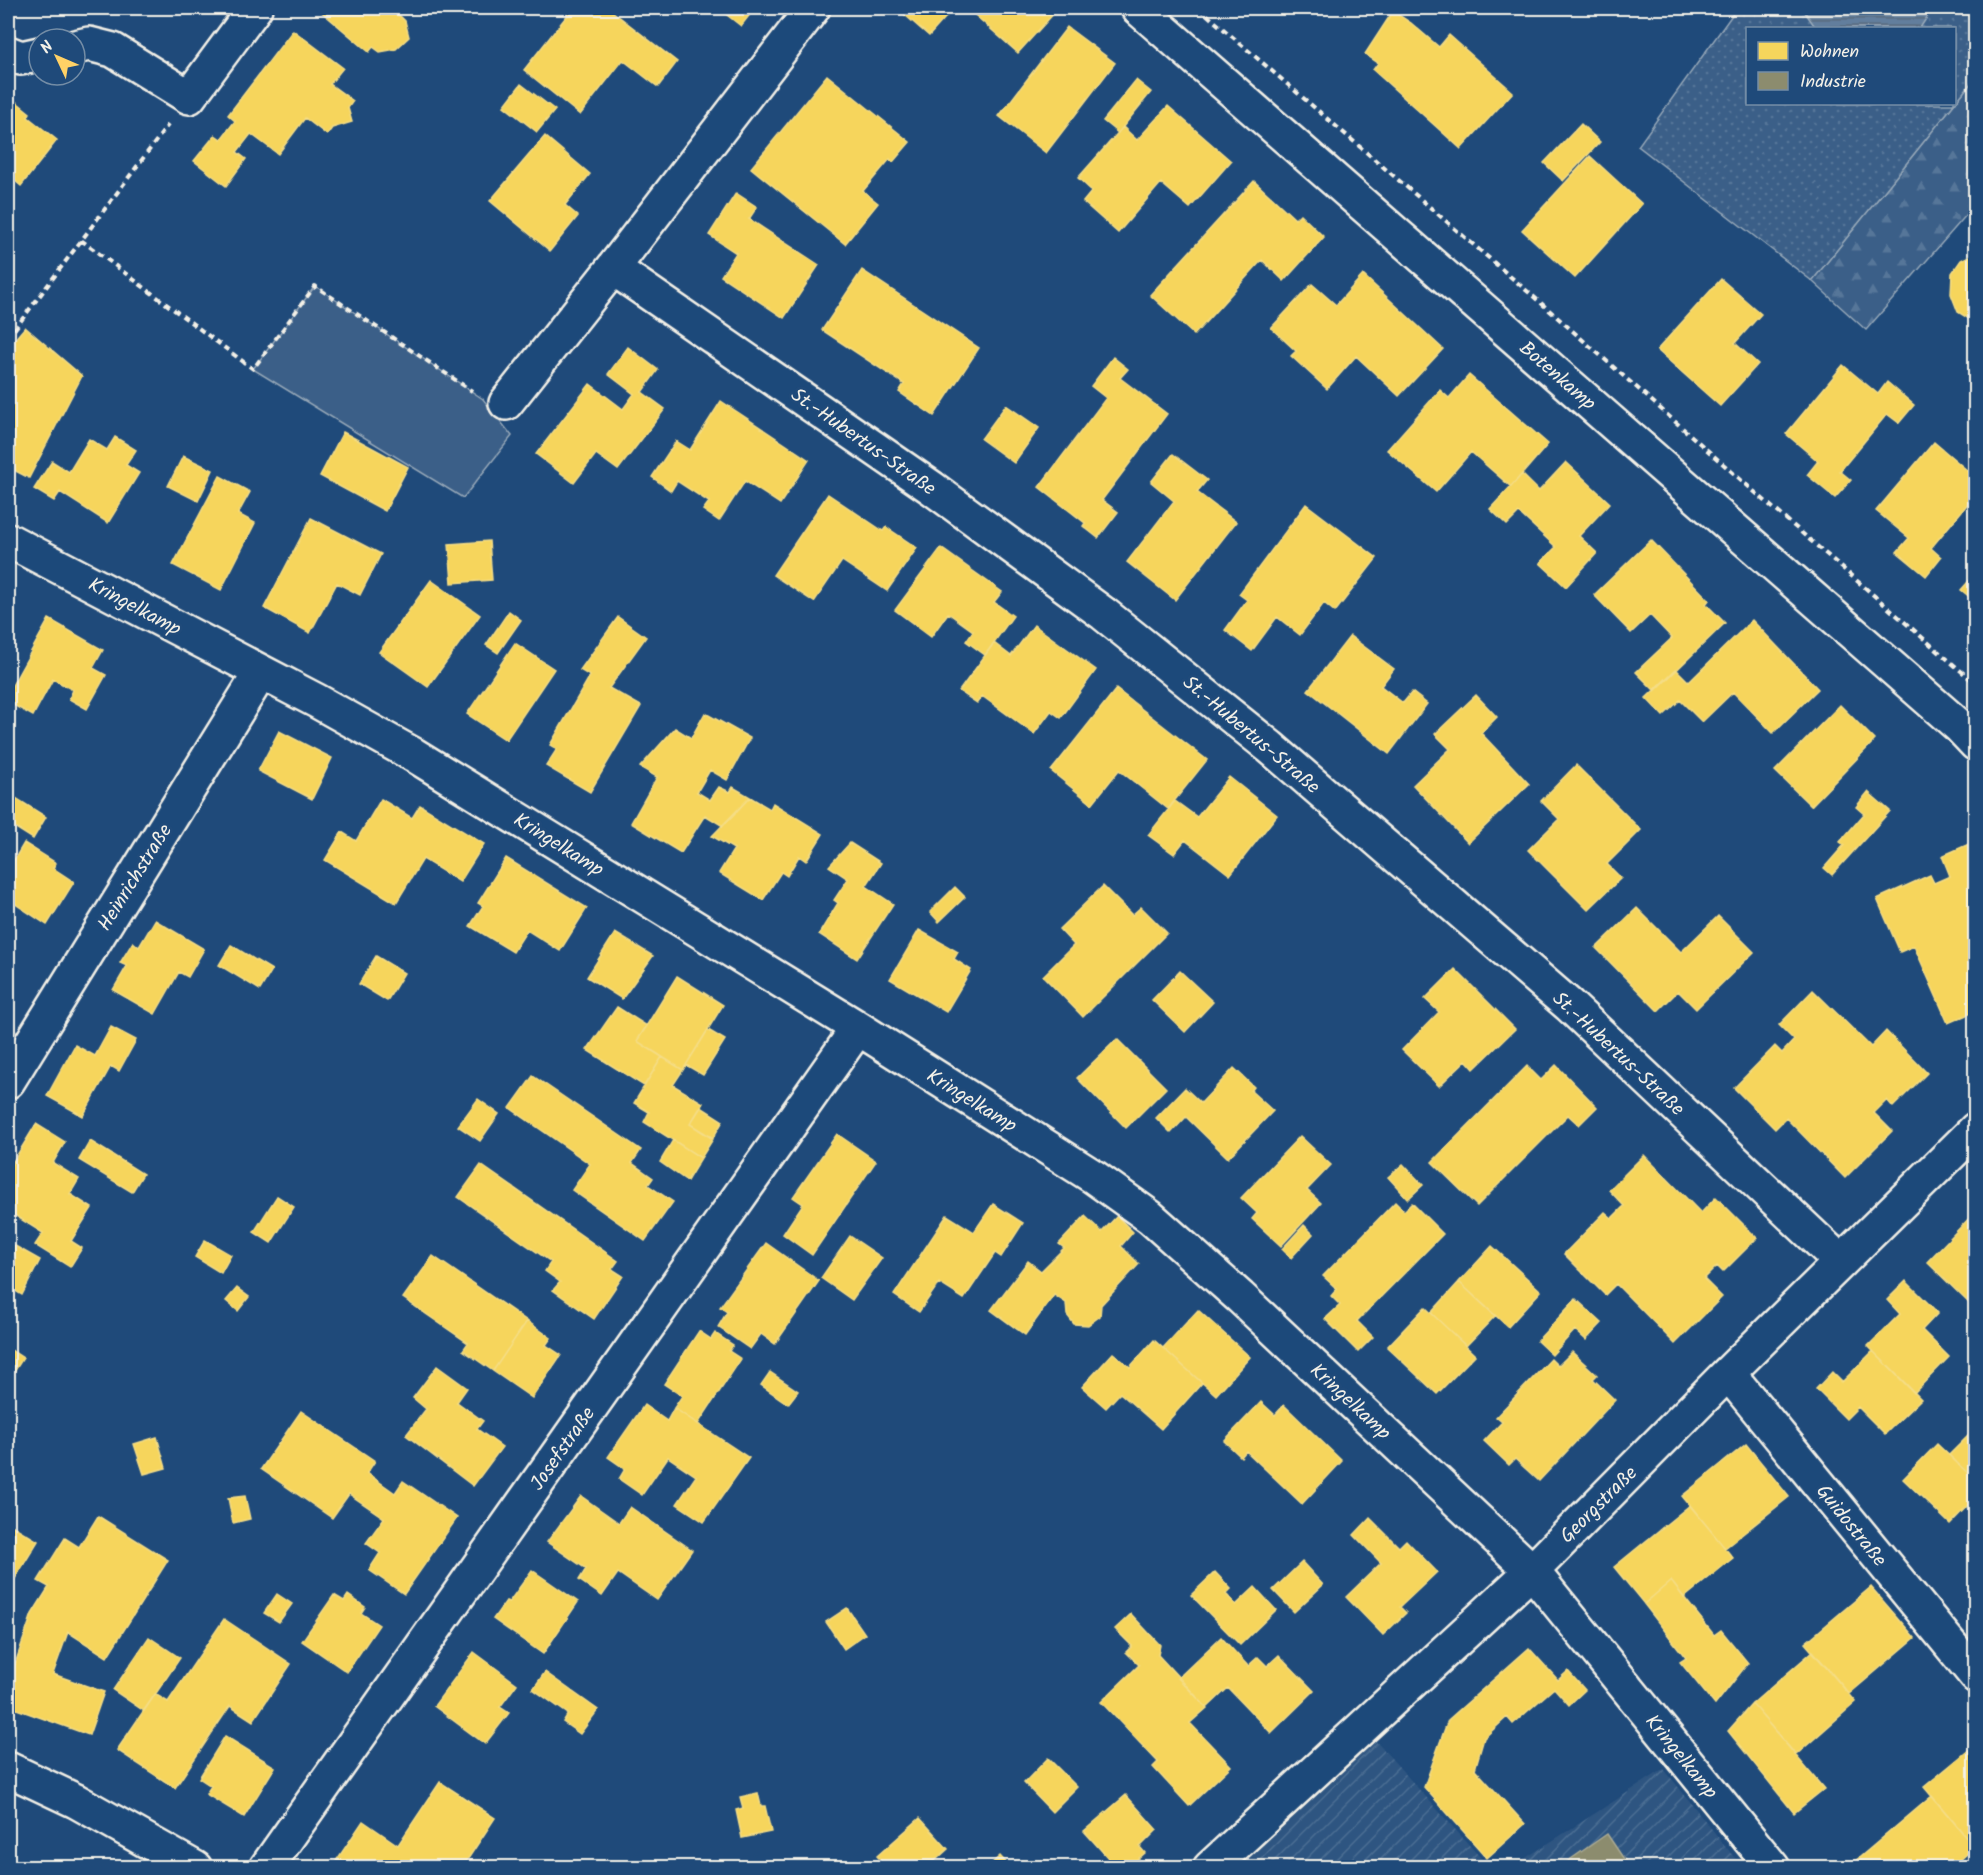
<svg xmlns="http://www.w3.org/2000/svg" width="1983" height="1875" viewBox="0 0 1983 1875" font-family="Kalam,sans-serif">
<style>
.industrial{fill:url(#industrial-furrows)}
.green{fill:#3a5f88;stroke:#97a8b8;stroke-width:1.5}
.forest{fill:url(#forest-firs);stroke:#97a8b8;stroke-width:1.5}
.garden{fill:url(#garden-dots);stroke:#97a8b8;stroke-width:1.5;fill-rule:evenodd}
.water{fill:url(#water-rules);stroke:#9cacbb;stroke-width:1.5}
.homes{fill:#f6d55c;stroke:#f5dd86;stroke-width:1.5}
.industry{fill:#8c8c6e;stroke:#abaa93;stroke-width:1.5}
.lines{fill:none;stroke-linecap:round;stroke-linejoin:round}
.minor-casing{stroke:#f4f1e8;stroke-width:38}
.path{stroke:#f4f1e8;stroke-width:4;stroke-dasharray:6 4.5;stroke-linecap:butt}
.minor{stroke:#1f4a7a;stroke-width:33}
.labels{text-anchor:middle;stroke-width:6;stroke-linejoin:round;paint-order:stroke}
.street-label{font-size:20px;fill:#f4f1e8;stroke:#1f4a7a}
</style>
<defs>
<pattern id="industrial-furrows" width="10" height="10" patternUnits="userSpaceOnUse" patternTransform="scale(1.5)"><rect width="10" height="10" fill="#2d5581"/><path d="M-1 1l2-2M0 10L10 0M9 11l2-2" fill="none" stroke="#4c6e93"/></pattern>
<pattern id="forest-firs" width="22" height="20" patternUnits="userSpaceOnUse" patternTransform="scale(1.5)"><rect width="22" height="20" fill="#3a5f88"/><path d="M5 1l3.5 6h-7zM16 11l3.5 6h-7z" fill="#577699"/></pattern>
<pattern id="garden-dots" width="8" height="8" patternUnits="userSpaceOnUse" patternTransform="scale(1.5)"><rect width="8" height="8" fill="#3a5f88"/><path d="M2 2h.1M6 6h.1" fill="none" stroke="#577699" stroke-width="1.8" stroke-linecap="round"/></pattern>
<pattern id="water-rules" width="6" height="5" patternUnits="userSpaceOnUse" patternTransform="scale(1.5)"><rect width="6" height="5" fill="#627e9d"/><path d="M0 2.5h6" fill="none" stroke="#58687a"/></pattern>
</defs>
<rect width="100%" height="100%" fill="#1f4a7a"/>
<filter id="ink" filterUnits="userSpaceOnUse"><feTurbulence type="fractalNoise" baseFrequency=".0167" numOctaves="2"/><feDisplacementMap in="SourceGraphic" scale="12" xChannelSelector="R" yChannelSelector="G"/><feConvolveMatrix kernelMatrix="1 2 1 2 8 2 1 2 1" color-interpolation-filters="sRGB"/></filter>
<g filter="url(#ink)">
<!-- industrial -->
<path class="industrial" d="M1373,1738l116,129 -257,1z
M1664,1769l78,98 -232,1z"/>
<!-- green -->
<path class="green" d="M315,286l168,113 29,37 -49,62 -210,-129z"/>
<!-- forest -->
<path class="forest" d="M1975,78v127l-109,125 -54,-49z"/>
<!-- garden -->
<path class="garden" d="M1737,8h238v70l-163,203 -174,-135zM1748,28h206v76h-206z"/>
<!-- water -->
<path class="water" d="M1802,8h131l-13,20h-104z"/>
<!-- homes -->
<path class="homes" d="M317,8h83l-4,4 9,9 4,16 -13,12 -16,3 -7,-5 -4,5z
M573,8h35l69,54 -19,25 -35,-27 -43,55 -56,-45z
M718,8h37l-14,18z
M897,8h57l-25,28z
M967,8h87l3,2 -39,43z
M1393,11l18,12 28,24 10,-12 64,57 -52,57 -88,-79 5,-7 -13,-9z
M1067,27l48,36 -69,90 -47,-37z
M293,30l50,38 -13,16 23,17 -5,7 4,14 -20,6 -5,7 -22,-17 -27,36 -27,-20 -14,18 9,7 -20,27 -32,-25 21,-26 6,4 14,-18 -7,-6z
M827,75l83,67 -17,20 -3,-3 -27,32 15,12 -33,41 -94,-76z
M1136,80l15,12 -33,41 -15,-12z
M521,84l34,26 -18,22 -33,-26z
M8,95l22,18 -2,4 29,23 -36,46 -13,-11z
M1168,106l63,55 -41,47 -29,-25 -43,50 -35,-31 9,-11 -14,-13 45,-51 14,13z
M1581,124l19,18 -37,39 -19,-18z
M545,136l45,38 -25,31 13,11 -28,35 -60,-50z
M1590,156l52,48 -67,74 -53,-48z
M1254,181l41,38 5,-5 24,23 -40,44 -22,-21 -68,75 -44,-40z
M736,193l21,14 -8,12 70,46 -35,53 -63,-42 15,-23 -27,-18z
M1973,254h3l-2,68 -16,-10 -7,-18 1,-21 9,-13z
M862,270l117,78 -45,68 -35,-24 5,-8 -82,-54z
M1363,275l80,74 -44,47 -43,-40 -29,33 -36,-33 5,-5 -25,-23 41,-44 24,21z
M1721,279l40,35 -26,29 23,21 -38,42 -63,-56z
M25,327l57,49 -53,102 -21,-11v-78l7,-13 -7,-7v-22z
M628,347l30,23 -16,22 23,17 -47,61 -22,-16 -22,29 -38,-29 54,-70 33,25 11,-15 -26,-20z
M1113,357l15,12 -8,9 47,36 -65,86 16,12 -20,26 -15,-12 2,-3 -46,-36 67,-89 -15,-12z
M1843,365l35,29 9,-12 27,23 -15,18 -12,-9 -47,57 11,9 -16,18 -28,-23 11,-14 -32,-27z
M1469,375l79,69 -37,43 -40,-35 -35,40 -49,-42 53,-60 9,8z
M721,401l88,59 -29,44 -35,-23 -26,40 -16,-11 6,-8 -32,-21 -6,10 -19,-14 24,-36 14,9z
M1006,405l33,23 -25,35 -33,-24z
M343,432l65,35 -23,44 -65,-35z
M115,437l21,13 -10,15 13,8 -31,50 -48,-31 -6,9 -20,-12 18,-28 17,11 20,-33 18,11z
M1934,442l34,29 8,-8v31l-45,54 10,9 -15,19 -29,-24 12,-14 -33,-27z
M1173,454l34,26 -10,12 39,30 -61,78 -48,-38 47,-61 -23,-19z
M183,456l30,14 -15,31 -30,-15z
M1566,462l44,41 -31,33 18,17 -31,34 -26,-24 16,-16 -37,-34 -12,12 -17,-16 32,-35 17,17z
M220,476l30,16 -12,22 17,9 -34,67 -48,-25z
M828,494l55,37 3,-4 31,21 -30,43 -45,-30 -28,41 -41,-27z
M1306,504l71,54 -42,54 -11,-9 -24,32 -23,-18 -25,34 -27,-21 22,-30 -8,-6z
M311,518l70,36 -21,41 -23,-12 -27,50 -46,-25z
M1651,540l58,60 -3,4 19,19 -70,68 -19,-19 36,-34 -22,-23 -19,18 -37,-38z
M489,541l3,39 -40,3 -3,-39z
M941,548l61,44 -8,10 19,14 -28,39 -19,-14 7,-10 -25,-18 -17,24 -36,-27z
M1976,573v29l-15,-12z
M431,580l49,35 -52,72 -49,-35z
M509,611l12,9 -23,33 -12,-8z
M618,617l28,20 -37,51 32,18 -51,86 -44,-26 11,-17 -7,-4 40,-69 -10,-6z
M49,619l54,31 -10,18 13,7 -19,34 -18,-10 4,-9 -20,-11 -20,37 -25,-14v-9z
M1752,620l66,69 -45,44 -40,-41 -31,30 -22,-22 -17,16 -17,-18 30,-29 13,13z
M1034,625l62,45 -35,48 -10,-7 -17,23 -52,-38 -5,7 -18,-12 35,-48 17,13z
M1350,636l44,33 -13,17 22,17 9,-11 15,12 -38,50 -81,-64z
M515,643l39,26 -48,71 -39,-26z
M1116,689l91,71 -39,49 -49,-39 -27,34 -41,-33z
M1476,695l21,22 -16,16 48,51 -61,59 -55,-58 37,-36 -15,-15z
M1840,705l35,35 -64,66 -36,-35z
M705,713l45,25 -23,42 -17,-10 -13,22 13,8 9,-13 11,5 3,-5 17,10 -27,29 -18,-11 -24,38 -50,-30 26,-46 -17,-10 35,-39 16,10z
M279,731l53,27 -20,41 -54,-28z
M1576,765l65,65 -34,34 14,14 -33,32 -60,-60 31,-31 -18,-18z
M1229,777l48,38 -47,60 -45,-35 -11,14 -26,-19 27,-34 22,16z
M1868,792l22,19 -58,64 -8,-7 20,-23 -4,-3 24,-28 -8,-7z
M14,797l32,20 -13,22 -25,-16v-16z
M750,797l20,12 3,-6 50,31 -17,27 -7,-5 -12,20 -6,-4 -18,28 -44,-27 15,-24 -22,-13z
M381,799l31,19 8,-13 64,39 -24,38 -37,-23 -27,44 -71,-43 17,-28 14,9z
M1976,841v170l-28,12 -34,-77 -14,6 -23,-53 53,-24 4,8 16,-7 -8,-20z
M24,843l32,20 -3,5 21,14 -27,43 -39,-26v-29z
M850,843l31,20 -15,23 27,18 -36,55 -38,-25 19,-31 -4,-3 14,-21 -19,-13z
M506,858l81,50 -27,43 -33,-21 -14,22 -43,-26 13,-20 -5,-3z
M1103,886l29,29 9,-8 26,26 -84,84 -40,-41 31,-31 -15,-16z
M955,887l10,10 -26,25 -9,-10z
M1637,908l44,44 37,-36 36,36 -58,57 -18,-18 -20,20 -62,-63z
M155,920l49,29 -16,28 -9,-5 -24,42 -42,-24 14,-24 -7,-3 13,-21 6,5z
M919,930l39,22 -4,7 17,11 -25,42 -56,-33z
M615,933l38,23 -31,43 -35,-22z
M231,945l41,25 -12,20 -41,-25z
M376,956l28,17 -17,28 -28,-17z
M1455,969l60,60 -41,40 -8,-9 -27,26 -37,-36 37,-38 -14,-13z
M1180,971l33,31 -28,30 -33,-32z
M677,976l46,29 -40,65 -46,-29z
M1813,990l58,57 15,-16 41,42 -34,34 -6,-7 -13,13 18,18 -47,47 -59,-60 -11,11 -41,-41 41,-42 7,7 12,-13 -15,-15z
M617,1007l30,19 -10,15 25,16 -18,29 -57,-36z
M111,1027l25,13 -17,31 -8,-5 -28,50 -36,-20 28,-51 20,11z
M708,1030l17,10 -22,35 -17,-10z
M1117,1039l49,49 -40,40 -49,-50z
M662,1057l21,13 -10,15 30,18 -13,21 23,15 -12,19 -57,-36 5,-10 -15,-9z
M1556,1065l41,42 -18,18 -11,-10 -91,91 -45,-44 95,-96 14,14z
M1234,1068l20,19 -3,4 22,20 -45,47 -42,-41 -15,16 -15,-15 29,-30 16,15z
M533,1076l108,74 -9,13 21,15 -5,7 25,17 -28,39 -73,-51 18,-26 -80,-56z
M478,1099l21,15 -19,27 -22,-15z
M701,1107l22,14 -10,17 -23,-14z
M36,1124l29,18 -12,21 26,16 -9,15 22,14 -21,33 11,7 -12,19 -35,-22 8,-12 -35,-22v-41z
M837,1134l39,27 -64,94 -29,-21 20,-30 -10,-7z
M1300,1136l31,29 -24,25 14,13 -40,43 -29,-27 5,-6 -16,-15z
M673,1140l28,18 -14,23 -27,-19z
M90,1141l53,33 -11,18 -53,-32z
M1644,1155l57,58 15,-16 41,41 -34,34 -6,-6 -13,13 18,18 -47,47 -59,-60 -11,11 -41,-41 41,-42 7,6 12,-12 -15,-16z
M1403,1164l20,21 -15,14 -20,-22z
M481,1165l137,96 -6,8 11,7 -29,43 -41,-29 7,-8 -15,-11 6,-9 -93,-65z
M277,1196l17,11 -23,36 -17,-11z
M1395,1202l9,9 8,-8 31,31 -86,87 16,16 -15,15 -33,-33 15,-14 -9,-9 6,-7 -14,-13z
M993,1204l30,19 -22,34 -6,-4 -31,46 -25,-16 -20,29 -25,-17 53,-80 27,17z
M1976,1211v88l-6,5 -43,-42z
M1085,1216l17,16 15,-16 16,16 -12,14 18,18 -38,41 -1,11 -12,9 -14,-1 -7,-9 -1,-12 -12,-8 -29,40 -34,-25 37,-49 13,10 23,-23 -5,-4z
M1304,1225l9,9 -22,24 -9,-9z
M850,1236l32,22 -30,42 -31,-22z
M205,1240l26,15 -10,18 -26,-16z
M8,1242l32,18 -18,35 -8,-5 -6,12z
M766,1243l53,38 -44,63 -14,-10 -11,15 -32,-22 9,-15 -7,-5z
M1492,1246l49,45 -33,36 -49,-45z
M433,1256l94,65 -34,50 -30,-21 5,-7 -65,-45z
M1906,1281l32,32 -16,17 27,27 -35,36 -46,-47 32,-32 -13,-14z
M1459,1282l36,34 -29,30 -35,-33z
M237,1288l12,9 -11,14 -12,-10z
M1576,1299l26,24 -16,17 -11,-10 -23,25 -15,-14z
M1425,1307l50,48 -38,39 -50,-47z
M1198,1310l52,47 -34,38 -53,-47z
M527,1321l24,17 -5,7 15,10 -29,43 -39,-27z
M699,1331l12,8 4,-6 18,12 -4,6 12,8 -43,65 -24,-16 8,-12 -18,-12z
M1154,1340l48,43 -41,46 -41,-36 -14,15 -24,-21 31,-34 17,14z
M8,1348l15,10 -11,17 -4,-4z
M1873,1351l48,48 -36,35 -27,-27 -12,12 -30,-30 16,-17 10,10z
M1572,1352l25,23 -4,4 22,21 -76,81 -24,-22 -6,6 -25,-24 18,-19 -6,-5 55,-58 7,7z
M437,1366l30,22 -10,14 26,19 -6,8 25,18 -29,39 -67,-51 20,-26 -13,-11z
M770,1372l28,19 -10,13 -27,-19z
M1261,1402l14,13 9,-10 58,56 -40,43 -56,-53 -5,6 -17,-16z
M644,1405l23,16 7,-13 75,50 -45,64 -27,-18 19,-28 -28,-19 -26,38 -23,-16 6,-10 -17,-12z
M301,1411l74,50 -8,12 28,20 8,-12 54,37 -53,76 -35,-24 11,-17 -14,-10 18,-25 -35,-24 -17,24 -71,-49z
M1976,1428v53l-27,-26z
M157,1437l9,31 -22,6 -10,-30z
M1746,1444l43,53 -64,51 -43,-52z
M1937,1444l39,37v16l-26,27 -47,-45z
M245,1496l5,23 -17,4 -5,-25z
M581,1496l38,27 11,-16 62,43 -35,50 -39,-27 -16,23 -23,-16 7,-11 -39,-27z
M1690,1505l43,53 -49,40 -13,-17 -27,23 -30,-37z
M98,1516l70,44 -61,97 -39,-25 -15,42 51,18 -15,43 -81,-29v-22l24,-70 17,-27 -11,-6 27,-43 14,9z
M1370,1518l29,29 7,-7 31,32 -37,35 6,6 -23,22 -37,-38 35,-34 -27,-28z
M8,1523l30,18 -30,49z
M1302,1562l21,23 -29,27 -21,-22z
M532,1570l46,32 -35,52 -50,-35 13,-18 3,1z
M1215,1572l16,17 -5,5 10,11 19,-18 21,23 -36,35 -49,-50z
M1671,1581l43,54 7,-5 27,33 -33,42 -35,-43 6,-4 -42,-54z
M1871,1587l44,51 -66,56 -44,-51z
M277,1594l15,10 -13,18 -15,-9z
M334,1595l10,6 4,-6 17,12 -4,6 18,12 -32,47 -45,-31z
M847,1608l18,26 -21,15 -18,-27z
M1131,1614l29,31 -2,10 49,53 -17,15 41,43 -42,40 -36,-39 5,-5 -57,-60 38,-37 -13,-13 6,-6 -17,-17z
M224,1619l67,45 -38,57 -23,-15 -55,82 -58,-38 38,-56 13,8z
M149,1637l31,21 -36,53 -31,-21z
M1221,1637l27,29 10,-9 9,9 12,-11 35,36 -43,42 -43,-45 -21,20 -29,-30z
M1529,1648l29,32 10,-9 17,19 -16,15 -15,-17 -41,36 -6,-7 -23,21 -9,31 50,55 -38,34 -63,-71 24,-67z
M1813,1651l43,51 -60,53 -44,-51z
M474,1652l43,32 -17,23 9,6 -24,31 -51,-38z
M545,1672l53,38 -18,24 -17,-12 5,-8 -35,-25z
M1752,1704l72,85 -30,24 -66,-82z
M225,1736l50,31 -31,50 -38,-23 5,-8 -12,-8z
M1976,1744v87l-9,7 -43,-51z
M1048,1758l29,29 -25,25 -28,-29z
M440,1782l55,36 -33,50h-29l-9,-6 -3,6h-82l-5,-4 29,-43 35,24z
M758,1793l3,13h4l6,26 -29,6 -6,-28 7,-2 -3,-11z
M1126,1795l31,35 -17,17 5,6 -15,13 -4,-5 -9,7 -33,-37z
M1932,1796l43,51 -24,21h-104z
M920,1818l28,31 -21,19h-39l-11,-12z
M1000,1856l11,12h-24z"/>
<!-- industry -->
<path class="industry" d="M1607,1834l23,34h-72z"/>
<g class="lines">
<defs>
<path id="minor" d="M1138,8l821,718 17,18
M75,47l14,-3 24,6 76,47 66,-89
M8,53l13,5 18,-4
M613,268l319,220 172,126 166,133 299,258 272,257
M506,403l107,-135 200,-260
M8,540l309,161 97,54 444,273 236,149 56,40 90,80 292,274 241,297
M8,1081l253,-409
M1728,1373l248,303
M8,1769l68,32 119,67
M266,1868l592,-840
M1210,1868l322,-297 196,-198 248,-244"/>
</defs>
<!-- minor casing -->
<use href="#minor" class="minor-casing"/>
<!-- path -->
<path class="path" d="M1199,8l342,295 216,191 219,190
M81,240l172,129 62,-83 157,105
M8,338l160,-213"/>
<!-- minor -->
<use href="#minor" class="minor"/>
</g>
</g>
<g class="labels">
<!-- street labels -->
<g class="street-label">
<text transform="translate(1558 375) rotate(41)" y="7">Botenkamp</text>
<text transform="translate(864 441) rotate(35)" y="7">St.-Hubertus-Straße</text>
<text transform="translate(135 606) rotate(28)" y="7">Kringelkamp</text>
<text transform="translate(1252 734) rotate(40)" y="7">St.-Hubertus-Straße</text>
<text transform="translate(559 844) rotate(32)" y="7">Kringelkamp</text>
<text transform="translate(134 877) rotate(-58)" y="7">Heinrichstraße</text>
<text transform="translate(1619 1053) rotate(43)" y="7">St.-Hubertus-Straße</text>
<text transform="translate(972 1100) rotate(32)" y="7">Kringelkamp</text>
<text transform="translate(1351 1401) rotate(43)" y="7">Kringelkamp</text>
<text transform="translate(562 1448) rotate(-55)" y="7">Josefstraße</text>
<text transform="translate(1598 1504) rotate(-45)" y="7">Georgstraße</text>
<text transform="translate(1852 1525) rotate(51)" y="7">Guidostraße</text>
<text transform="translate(1682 1756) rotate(51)" y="7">Kringelkamp</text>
</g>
</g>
<!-- margin -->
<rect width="1983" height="1875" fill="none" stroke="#1f4a7a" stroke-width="30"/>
<rect x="15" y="15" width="1953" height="1845" fill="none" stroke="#f4f1e8" stroke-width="2" filter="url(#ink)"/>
<!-- legend -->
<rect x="1746" y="27" width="210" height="78" fill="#1f4a7a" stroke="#748da6" stroke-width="1.5"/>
<rect x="1758" y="42" width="30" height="18" fill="#f6d55c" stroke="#748da6" stroke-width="1.5"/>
<text x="1800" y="57" font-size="18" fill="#f4f1e8">Wohnen</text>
<rect x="1758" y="72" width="30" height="18" fill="#8c8c6e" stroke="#748da6" stroke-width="1.5"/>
<text x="1800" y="87" font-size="18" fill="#f4f1e8">Industrie</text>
<!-- north arrow -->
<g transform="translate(57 57) rotate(314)"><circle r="28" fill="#1f4a7a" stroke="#748da6" stroke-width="1.5"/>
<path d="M0-4.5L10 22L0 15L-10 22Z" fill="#ffd166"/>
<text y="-9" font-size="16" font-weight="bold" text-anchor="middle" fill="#f4f1e8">N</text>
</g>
</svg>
